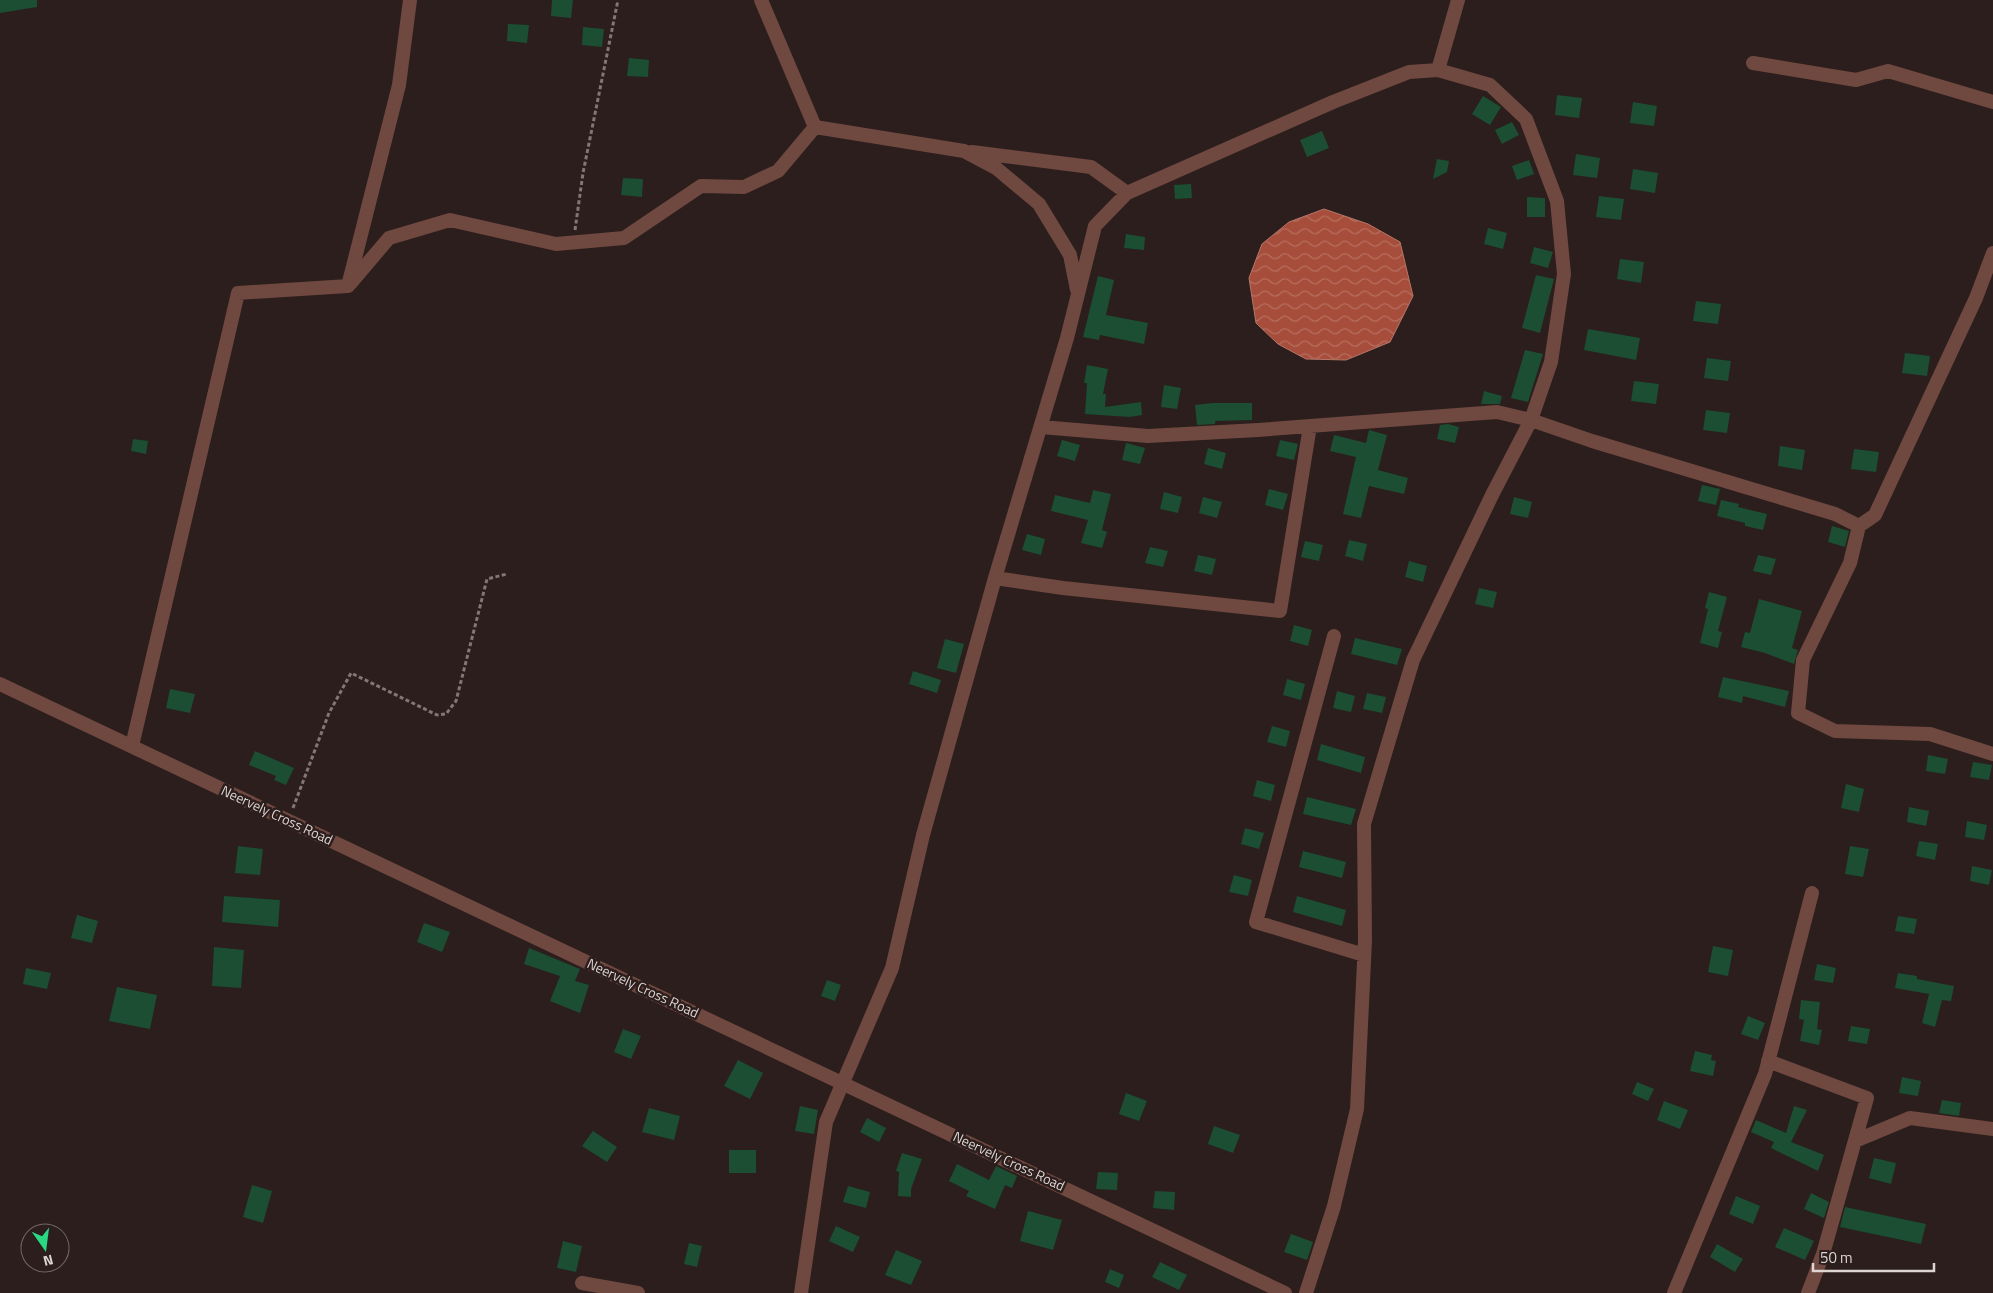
<svg xmlns="http://www.w3.org/2000/svg" width="1993" height="1293" viewBox="0 0 1993 1293" font-family="'Titillium Web',sans-serif">
<style>
.water{fill:url(#water-waves);stroke:#b87669}
.building{fill:#1b4e32}
.lines{fill:none;stroke-linecap:round;stroke-linejoin:round}
.path{stroke:#827775;stroke-width:3;stroke-dasharray:4 2.5;stroke-linecap:butt}
.minor{stroke:#6f4840;stroke-width:14}
.tertiary{stroke:#6f4840;stroke-width:14}
.labels{text-anchor:middle;stroke-width:5;stroke-linejoin:round;paint-order:stroke}
.street-label{font-size:14px;fill:#ded5d3;stroke:#2b1e1c}
</style>
<defs>
<pattern id="water-waves" width="16" height="10" patternUnits="userSpaceOnUse" patternTransform="scale(1.25)"><rect width="16" height="10" fill="#a74d3b"/><path d="M0 5q4-4 8 0t8 0" fill="none" stroke="#b76e60"/></pattern>
</defs>
<rect width="100%" height="100%" fill="#2b1e1c"/>
<!-- water -->
<path class="water" d="M1324,209l44,15 32,18 13,54 -23,46 -44,18 -40,-1 -28,-15 -22,-21 -7,-45 13,-34 27,-22z"/>
<!-- building -->
<path class="building" d="M0,0h37v7l-37,6z
M552,0h21l-2,18 -20,-2z
M508,24l21,1 -2,18 -20,-2z
M583,27l21,2 -2,18 -20,-2z
M629,58l20,2 -1,17 -21,-1z
M1557,95l25,3 -3,20 -24,-3z
M1483,96l18,11 -11,18 -18,-11z
M1633,102l24,4 -3,20 -24,-3z
M1512,122l7,13 -17,9 -7,-14z
M1322,131l7,17 -22,9 -7,-17z
M1576,154l24,4 -3,20 -24,-3z
M1437,159l12,2 -2,11 -14,7z
M1529,160l5,14 -17,6 -5,-14z
M1633,169l25,4 -3,20 -25,-4z
M623,178l20,1 -1,18 -21,-2z
M1191,184l1,14 -17,1 -1,-14z
M1599,196l25,3 -3,21 -25,-3z
M1527,197l18,1v19h-18z
M1488,228l19,5 -4,16 -19,-5z
M1126,234l19,3 -1,13 -20,-2z
M1534,247l19,5 -5,16 -18,-5z
M1620,259l24,3 -3,21 -24,-4z
M1536,275l18,4 -14,54 -18,-5z
M1098,276l16,4 -8,35 42,8 -4,21 -44,-9 -1,5 -16,-3z
M1696,301l25,3 -3,20 -25,-3z
M1588,329l52,9 -4,22 -52,-10z
M1525,350l18,4 -15,48 -17,-4z
M1905,353l25,3 -3,20 -25,-3z
M1707,358l24,3 -3,20 -24,-3z
M1087,365l21,4 -5,25h3l-1,13 36,-5 1,13 -13,2 -44,-3 2,-31h-3z
M1634,381l25,3 -3,20 -25,-3z
M1164,385l17,3 -4,21 -16,-2z
M1484,391l18,5 -2,8h-19z
M1213,403h39v17l-37,1v3l-18,1 -2,-20z
M1706,410l24,3 -3,20 -24,-3z
M1448,424l11,3 -4,16 -18,-4 3,-14z
M1369,430l18,5 -9,35 30,8 -4,16 -35,-8 -8,32 -18,-4 13,-57 -26,-6 4,-16 32,8z
M133,439l15,2 -2,13 -15,-3z
M1062,440l18,5 -5,16 -18,-5z
M1280,440l18,4 -4,16 -18,-4z
M1126,443l19,5 -5,16 -18,-4z
M1780,446l25,4 -3,20 -24,-4z
M1208,448l18,5 -4,16 -18,-5z
M1854,449l25,3 -3,20 -25,-3z
M1702,485l18,4 -4,16 -18,-4z
M1269,489l19,5 -5,16 -18,-5z
M1093,490l18,4 -9,36 5,2 -5,16 -21,-5 7,-23 -37,-9 4,-16 35,8z
M1164,492l18,5 -4,16 -18,-4z
M1203,497l19,5 -5,16 -18,-5z
M1514,497l18,5 -4,16 -18,-4z
M1721,500l18,4 -1,3 29,7 -4,16 -18,-4v-3l-28,-7z
M1832,526l17,5 -4,16 -17,-5z
M1027,534l18,5 -4,16 -19,-5z
M1349,540l18,4 -4,17 -18,-5z
M1305,541l18,4 -4,16 -18,-4z
M1150,547l18,4 -5,16 -18,-4z
M1198,555l18,4 -4,16 -18,-4z
M1758,555l18,4 -5,16 -18,-4z
M1409,561l18,5 -4,16 -18,-5z
M1479,588l18,4 -4,16 -18,-4z
M1709,592l18,5 -9,34 4,1 -4,16 -18,-5 8,-34 -3,-1z
M1759,599l43,12 -10,37 6,2 -4,14 -29,-11 -24,-6 4,-15 5,1z
M1294,625l18,5 -4,16 -18,-5z
M1355,638l47,11 -5,16 -46,-11z
M945,639l19,5 -8,29 -19,-5z
M913,671l28,9 -4,13 -28,-9z
M1723,677l66,14 -4,16 -42,-11 -1,7 -24,-6z
M1287,679l18,5 -4,16 -18,-5z
M170,689l25,5 -5,19 -24,-5z
M1337,691l18,5 -4,16 -18,-4z
M1367,693l19,4 -4,16 -19,-4z
M1272,726l18,5 -4,16 -19,-5z
M1321,744l44,13 -4,16 -44,-13z
M255,751l39,17 -8,17 -12,-5 2,-4 -27,-11z
M1928,755l20,4 -3,15 -19,-3z
M1973,762l19,3 -3,15 -19,-3z
M1257,780l18,5 -4,16 -18,-5z
M1846,784l18,5 -5,23 -18,-4z
M1307,797l49,12 -5,16 -48,-11z
M1909,807l20,4 -3,15 -19,-4z
M1967,821l20,4 -3,15 -19,-3z
M1245,828l19,5 -5,16 -18,-5z
M1919,841l19,3 -3,16 -19,-4z
M238,846l25,3 -3,26 -25,-2z
M1850,846l19,3 -6,28 -18,-3z
M1303,851l43,11 -4,16 -43,-11z
M1972,866l20,4 -3,15 -19,-4z
M1234,875l18,5 -4,16 -19,-4z
M224,896l56,4 -2,27 -56,-5z
M1297,896l49,14 -4,16 -49,-14z
M77,915l21,6 -6,22 -21,-5z
M1898,916l19,3 -3,15 -19,-3z
M424,923l26,9 -8,20 -25,-10z
M1713,946l20,4 -5,26 -20,-4z
M214,947l30,3 -3,38 -29,-2z
M529,948l51,21 -5,12 14,4 -9,28 -30,-12 10,-25 -36,-12z
M1817,964l19,4 -3,15 -19,-3z
M26,968l25,5 -4,16 -24,-5z
M1898,973l19,3v3l37,7 -3,15 -9,-1 -7,27 -13,-4 7,-29 -34,-6z
M827,980l14,5 -6,16 -14,-5z
M117,987l40,8 -7,34 -41,-8z
M1801,1000l19,2 -3,27 5,1 -3,15 -19,-4 4,-21 -5,-1z
M1748,1016l17,7 -7,17 -17,-6z
M1851,1026l19,3 -3,15 -19,-3z
M623,1029l18,7 -10,23 -17,-7z
M1695,1051l17,4 -1,5 5,1 -3,15 -23,-5z
M738,1060l25,13 -13,26 -26,-13z
M1902,1077l19,4 -3,15 -19,-3z
M1637,1082l17,7 -6,12 -16,-7z
M1126,1093l21,8 -8,20 -20,-7z
M1942,1100l19,3 -2,13 -20,-3z
M1664,1101l24,9 -8,19 -23,-9z
M800,1106l18,4 -4,24 -19,-3z
M1794,1106l13,4 -16,32 33,13 -6,16 -47,-23 3,-6 -23,-10 5,-12 30,13z
M649,1108l31,8 -6,24 -32,-8z
M867,1118l19,10 -7,14 -19,-10z
M1214,1126l26,9 -7,18 -25,-9z
M593,1131l24,16 -10,15 -25,-16z
M729,1150h27v23h-27z
M902,1153l20,6 -11,30v8l-13,-1 1,-24 -3,-1z
M1874,1158l22,5 -5,21 -22,-6z
M957,1164l32,16 7,-14 21,10 -5,12 -7,-3 -10,24 -29,-13 3,-5 -20,-10z
M1098,1172l20,1 -1,17 -21,-1z
M252,1185l20,6 -9,32 -20,-6z
M848,1186l22,6 -4,16 -23,-6z
M1155,1191l20,1 -1,18 -21,-2z
M1811,1193l18,9 -5,16 -20,-9z
M1736,1196l24,10 -7,18 -24,-10z
M1845,1207l81,17 -5,20 -81,-17z
M1028,1211l34,9 -9,30 -33,-9z
M836,1226l24,11 -7,15 -24,-11z
M1784,1228l30,13 -9,19 -30,-13z
M1291,1234l22,8 -6,18 -23,-8z
M563,1241l19,5 -6,26 -19,-4z
M689,1243l13,3 -5,21 -13,-3z
M1717,1244l26,15 -8,13 -25,-15z
M896,1250l26,11 -11,24 -26,-10z
M1160,1262l27,13 -8,15 -27,-13z
M1110,1269l14,6 -5,13 -14,-6z"/>
<g class="lines">
<!-- path -->
<path class="path" d="M575,230l8,-57 35,-173
M293,808l36,-95 22,-40 86,42 9,-1 10,-13 31,-122 20,-5"/>
<!-- minor -->
<path class="minor" d="M761,0l54,127 149,24 32,17 43,36 31,51 7,35
M1753,63l103,17 32,-9 105,31
M1438,70l20,-70
M972,152l119,15 36,26
M350,284l39,-46 61,-18 106,24 68,-6 77,-52 43,1 34,-16 37,-44
M1041,427l107,9 110,-6 239,-18 34,8 61,21 243,73 24,12 -9,37 -47,97 -5,53 37,18 95,3 63,20
M1859,526l16,-11 101,-217 17,-45
M995,578l68,10 217,23 30,-185
M1334,636l-78,286 108,33
M132,746l106,-453 110,-7 51,-201 11,-85
M1768,1061l99,37 -44,156 -15,39
M1855,1141l55,-23 83,11
M582,1283l56,10
M801,1293l25,-171 66,-154 31,-133 72,-257 72,-240 28,-112 32,-33 206,-91 76,-30 29,-2 52,15 36,34 31,82 7,73 -13,88 -20,58 -39,75 -79,165 -49,164 1,117 -8,168 -23,97 -28,87
M1674,1293l91,-219 47,-181"/>
<!-- tertiary -->
<path class="tertiary" d="M0,684l1285,609"/>
</g>
<g class="labels">
<!-- street labels -->
<g class="street-label">
<text transform="translate(277 815) rotate(25)" y="5">Neervely Cross Road</text>
<text transform="translate(643 988) rotate(25)" y="5">Neervely Cross Road</text>
<text transform="translate(1009 1161) rotate(25)" y="5">Neervely Cross Road</text>
</g>
</g>
<!-- north arrow -->
<g transform="translate(45 1248) rotate(166)"><circle r="24" fill="#2b1e1c" stroke="#736765"/>
<path d="M0-4L9 19L0 12L-9 19Z" fill="#2ad884"/>
<text y="-8" font-size="14" font-weight="bold" text-anchor="middle" fill="#ded5d3">N</text>
</g>
<!-- scale -->
<path d="M1813 1263v8h121v-8" fill="none" stroke="#ded5d3" stroke-width="2.5"/>
<text x="1820" y="1263" font-size="15" fill="#ded5d3" stroke="#2b1e1c" stroke-width="4" paint-order="stroke">50 m</text>
</svg>
